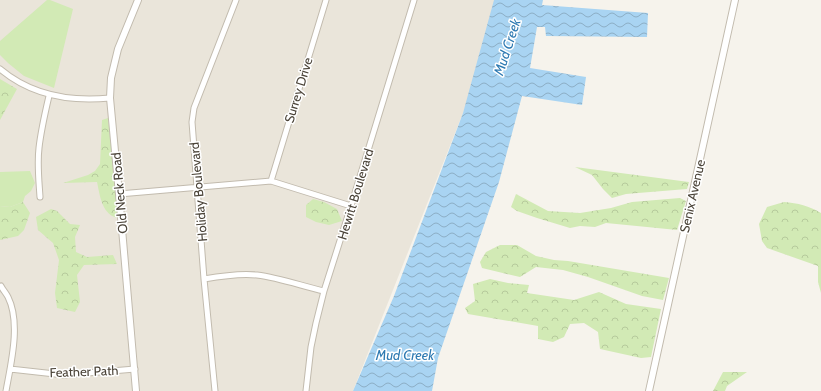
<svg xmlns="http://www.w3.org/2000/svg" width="821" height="391" viewBox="0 0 821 391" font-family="Cabin,sans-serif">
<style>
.residential{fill:#eae5da}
.green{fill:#d2eab5}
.forest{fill:url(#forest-crowns)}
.water{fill:url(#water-waves)}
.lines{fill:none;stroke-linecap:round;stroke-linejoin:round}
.minor-casing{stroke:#c2bbae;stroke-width:7}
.tertiary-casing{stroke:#c2bbae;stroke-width:8}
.minor{stroke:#fff;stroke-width:5}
.tertiary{stroke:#fff;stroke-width:6}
.labels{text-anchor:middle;stroke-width:3;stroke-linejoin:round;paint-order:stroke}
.street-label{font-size:13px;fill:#4b4439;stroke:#fff}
.water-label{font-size:14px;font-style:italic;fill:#2e7ab2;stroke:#fff}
</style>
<defs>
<pattern id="forest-crowns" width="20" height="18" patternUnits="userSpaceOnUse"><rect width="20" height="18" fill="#d2eab5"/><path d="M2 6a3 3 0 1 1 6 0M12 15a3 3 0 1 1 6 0" fill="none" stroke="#b6ca9c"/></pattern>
<pattern id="water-waves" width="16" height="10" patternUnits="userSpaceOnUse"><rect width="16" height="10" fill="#a9d4f2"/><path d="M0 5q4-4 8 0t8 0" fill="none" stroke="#8caec5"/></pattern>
</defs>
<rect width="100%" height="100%" fill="#f6f3ec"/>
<!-- residential -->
<path class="residential" d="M0,0h502l-39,113 -110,278h-353z"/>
<!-- green -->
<path class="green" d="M47,0h3l23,9 -19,79 -30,-12 -16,-13 -8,-8v-14z
M30,171l5,12 -4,8 -6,5 -2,6 -13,5 -10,-1v-34z"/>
<!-- forest -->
<path class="forest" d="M0,79l17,10 -17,31z
M108,118l11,100c-17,-2 -19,-22 -22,-36l-34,1 25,-8 7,-4 5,-7 2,-44z
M575,167l114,15 -2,7 -61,5 -14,4 -9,-9 -11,-14z
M516,194l32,17 32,2 31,-5 21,-6 48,-4 6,3 -9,29 -30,-3 -41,-4 -11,4 -15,-1 -10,2 -33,-10 -20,-7 -6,-4z
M313,199l11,3 13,7 5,12 -13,4 -13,-3 -10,-5v-12z
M23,202l7,11 -6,17 -6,6 -18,4v-34l10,1z
M784,202c14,1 25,4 37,11v80l-3,-11v-16l-51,-18 -5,-7 -3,-17 8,-17z
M51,209l6,2 13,13 10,1 -5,12 1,15 11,5 26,-2 4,9 -33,1 -7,10 3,27 -5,10 -18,-4 -2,-15 4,-33 -6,-17 -15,-13 -2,-13z
M500,245h17l19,11 18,4 14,1 101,17 -6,22 -21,-4 -54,-19 -25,-7 -27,-3 -16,10 -38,-9 -2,-6 6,-10z
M490,279l18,4 21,2 -2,8 47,7 25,-8 27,12 35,5 -10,48 -10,1 -41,-9 -2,-17 -14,-9 -14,1 -6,13 -11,5 -15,-3v-13l-70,-12 -3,-6 10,-7 -2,-17z
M723,372h24l-20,14 -2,5h-12z"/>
<!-- water -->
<path class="water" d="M494,0h49l-1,5 106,8 -1,24 -101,-1 -1,-9h-8l-7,41 56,9 -4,28 -60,-9 -23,86 -61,176 -6,33h-79l41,-95 69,-183z"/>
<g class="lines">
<defs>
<path id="minor" d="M0,69c32,27 70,33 110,29
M271,181l55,-181
M119,194l152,-13 80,25
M40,197c-1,-16 -3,-33 -1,-49 2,-18 6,-35 10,-52
M204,279c17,-3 36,-6 53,-4 23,3 45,11 67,16
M1,286c2,4 5,7 7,11 13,26 3,66 -2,94
M10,369l54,6 71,-6
M215,391l-11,-112 -12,-157 2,-14 42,-108
M306,391l5,-44 5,-24 8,-32 27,-85 63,-206"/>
<path id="tertiary" d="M136,391l-17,-197 -9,-96 1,-20 7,-29 20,-49
M649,391l86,-391"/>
</defs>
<!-- minor casing -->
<use href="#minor" class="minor-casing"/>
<!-- tertiary casing -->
<use href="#tertiary" class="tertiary-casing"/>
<!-- minor -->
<use href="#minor" class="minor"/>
<!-- tertiary -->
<use href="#tertiary" class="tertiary"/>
</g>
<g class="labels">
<!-- street labels -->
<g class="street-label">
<text transform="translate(298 90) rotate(-73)" y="5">Surrey Drive</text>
<text transform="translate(198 192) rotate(-95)" y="5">Holiday Boulevard</text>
<text transform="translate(119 193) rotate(-95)" y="5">Old Neck Road</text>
<text transform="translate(355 194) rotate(-73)" y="5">Hewitt Boulevard</text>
<text transform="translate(692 196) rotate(-77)" y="5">Senix Avenue</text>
<text transform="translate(84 371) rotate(-2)" y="5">Feather Path</text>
</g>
<!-- water labels -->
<g class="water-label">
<text transform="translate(507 47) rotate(-72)" y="5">Mud Creek</text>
<text x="405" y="360">Mud Creek</text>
</g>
</g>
</svg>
